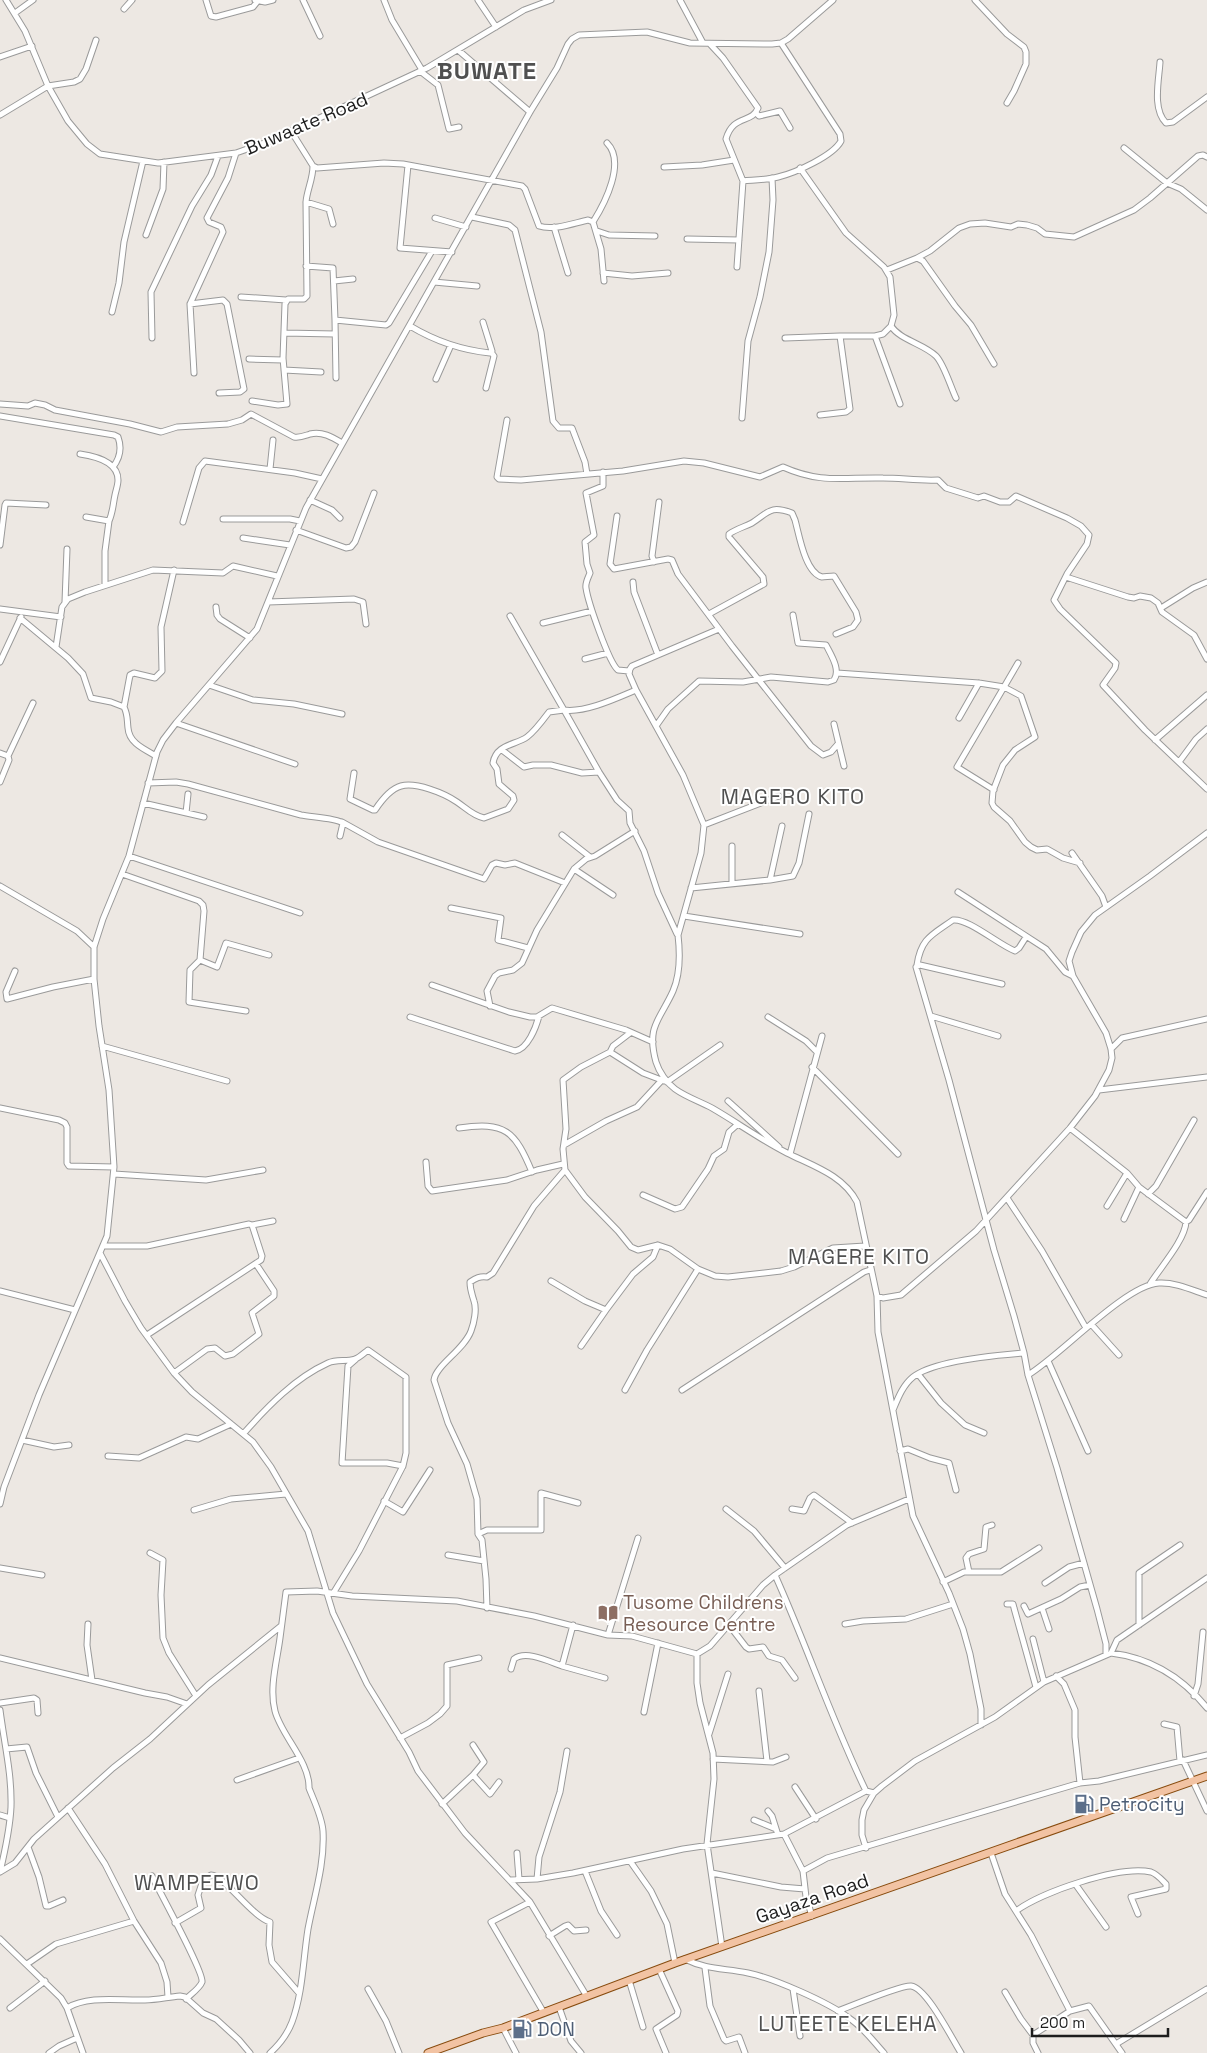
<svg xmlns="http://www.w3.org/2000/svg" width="1207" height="2053" viewBox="0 0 1207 2053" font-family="'Space Grotesk',sans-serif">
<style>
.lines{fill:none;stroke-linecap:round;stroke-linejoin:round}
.minor-casing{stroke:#9a9a9a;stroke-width:7}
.major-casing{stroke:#874b0e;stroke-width:9}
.minor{stroke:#fff;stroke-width:5}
.major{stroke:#f2c3a3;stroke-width:7}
.labels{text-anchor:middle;stroke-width:4;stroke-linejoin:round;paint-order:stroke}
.street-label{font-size:19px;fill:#1d1d1d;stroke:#fff}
.education-label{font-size:19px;fill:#785e54;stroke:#fff;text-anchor:start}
.service-label{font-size:19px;fill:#4e5e75;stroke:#fff;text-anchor:start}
.quarter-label{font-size:21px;letter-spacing:1px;fill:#505050;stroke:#fff}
.district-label{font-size:24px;font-weight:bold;letter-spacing:1px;fill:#505050;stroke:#fff}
</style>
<rect width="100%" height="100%" fill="#ede8e3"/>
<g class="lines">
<defs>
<path id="minor" d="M6,0l19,31 23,55 20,35 19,23 13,10 58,9 78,-10 34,-12 157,-73 97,-58 27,-10
M206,0l5,16 5,1 37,-10 4,-5
M255,0l10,2 8,-2
M303,0l17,36
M384,0l8,20 30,50
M478,0l18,27
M680,0l23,43
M975,0l32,34 17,13 2,5v12l-12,27 -7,12
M124,9l8,-9
M15,13l18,-13
M710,44l13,14 35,50c-6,16 -25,6 -32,31l17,42 -6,86
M458,50l72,62
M0,57l32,-11
M1160,62c-1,18 -8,47 6,61l7,-1 34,-25
M420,71l18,14 11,44 10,-2
M756,113l3,3 21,-5 10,17
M0,115l48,-29 26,-4 6,-3 6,-10 10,-29
M291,131l22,35 4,2 67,-5 19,1 119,22 3,3 14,37c14,5 35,-3 49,-6l5,2 8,27 3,32
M1124,148l43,35 14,6 26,21
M408,165l-8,83 52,4
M664,167l38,-2 32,-5
M800,168l46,65 38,34 6,10 4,38 -3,11 -8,8 -8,2h-35l10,73 -4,3 -26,3
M743,181c11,-1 23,-1 35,-4 17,-4 55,-21 63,-36l-1,-7 -59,-91
M306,202l23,7 4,15
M472,217l37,8 6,5 26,102 12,89 6,7h13l13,34 2,12
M435,218l31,9
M593,222c12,-19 33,-60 14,-79
M554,227l14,46
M597,231l12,4 46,1
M146,235l17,-46 1,-27
M687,239l52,1
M917,258l13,-7 29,-23 11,-4 15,-1 26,4 7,-3 9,1 10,3 8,6 29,3 60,-27 16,-12 48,-42 5,-1 4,2
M306,266l27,2 2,52 51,5 3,-2 43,-72
M887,270l30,-12 6,3 32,45 16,19 23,39
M603,273l29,3 36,-3
M334,281l19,-2
M434,282l43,4
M241,297l45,3
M190,304l33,-4 4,4 17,85 -4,3 -21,1
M112,312l7,-29 5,-41 19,-81
M335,320l1,58
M410,326c25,15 51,24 80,27l2,-2 -9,-29
M891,326c9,14 33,18 45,30 8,8 15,32 20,42
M284,333l51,1
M875,336l25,68
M152,338l-1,-46 41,-86 19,-31 7,-19
M785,338l55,-2
M249,359l34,1
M284,370l37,2
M194,373l-4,-69 33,-72 -2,-5 -12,-5 -2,-4 21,-40 8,-25
M436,379l15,-34
M486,388l8,-32 -3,-4
M252,401l26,4 9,-1 -4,-46 2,-54 3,-5h16l3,-3 -1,-94c1,-12 7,-23 7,-36
M0,404l28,2 7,-3 10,2 10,5 75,14 31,8 16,-5 51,-3 14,-4 9,-6 43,23c6,1 10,-1 16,-3 12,-3 22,3 32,9
M0,416l114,19 4,2c4,11 2,21 -5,30
M742,418l6,-77 12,-44 9,-45 4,-52 -1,-22
M507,420l-10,57 2,2 22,1 102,-9 61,-10 20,2 56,14 23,-10c38,17 61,10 100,11 18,0 36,3 55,2l8,8 32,10 6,-2 16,6h9l7,-6 51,22 14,8 8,9 -2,9 -20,30 -13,26 6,9 56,54 -1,5 -12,17 42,45 62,59
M80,454c14,2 38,7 38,26 0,5 -2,10 -3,15 -2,9 -2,17 -6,26
M270,469l3,-29
M603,472v14l-17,7 8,42 -9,7 2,22 3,9c-2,5 -5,10 -4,15 2,14 23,75 32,82l11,1
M310,500l22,10 8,8
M617,516l-7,48 4,5 54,-10 4,1 6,14 54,72 79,100 12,9 8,-3 7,-8
M86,517l23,4 -4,30v34
M223,519h67l10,2
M183,522l16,-54 6,-7 90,12 27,6
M296,530l50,18 5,-1 4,-5 19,-49
M243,538l47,7
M0,545l5,-40 1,-2 40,2
M654,562l-2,-6 7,-54
M1066,577l62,20 6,1 6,-2 11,2 7,5 4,9 32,23 13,24
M633,582l1,10 24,63
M65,602l2,-53
M268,602l86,-3 9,3 3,22
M216,607l1,8 3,4 30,19
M1161,608l32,-20 14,-6
M0,609l61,8
M709,614l55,-30 -1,-7 -34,-40v-3c7,-5 15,-7 23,-11 17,-11 18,-18 40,-10l3,7c4,14 10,53 27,57 3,0 8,-1 12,-1l22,36 2,8 -5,7 -17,7
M510,616l54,94c21,3 53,-12 72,-20l47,85 21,50 -3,28 -23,82c2,17 2,40 -5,56 -13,29 -27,35 -17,71 3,10 11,21 19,27 11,8 26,13 37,19 26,15 49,32 75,45 26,13 56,22 70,49l20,94 1,36 35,184 36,77 14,36 7,25 11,55v16
M20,618l48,40 15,16 8,24 20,4 13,5c4,8 3,13 4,21 1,15 16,21 28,28
M543,623l49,-12
M56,647l6,-40 6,-8 17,-7 68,-22 70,3 10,-7 44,10
M585,659l23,-6
M0,662l21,-45
M1018,663l-14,24 17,9 14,41 -20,13 -12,15 -10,26 -1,12 2,4 16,14 15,21 6,5 6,3 10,-1 16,9 17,5
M837,673l142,10 25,4 -47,80 37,23
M209,685l44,15 41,4 48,10
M636,690l-7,-16 1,-5 2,-3 87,-37
M124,707l6,-32 4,-2 21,5 7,-7 -1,-44 13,-57
M959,718l20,-35
M176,723l119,41
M834,724l10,42
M656,726l12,-17 31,-28 44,1 28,-5 57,5 6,-2c7,-10 -3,-25 -8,-35l-28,-2 -5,-28
M1155,740l52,-45
M502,750l22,17 9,-2h18l31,8 17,-1 18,28 12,11 1,12 14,28 14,42 19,41
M0,753l8,3 1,4 -9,22
M8,756l25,-53
M1179,762l17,-23 11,-10
M354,773l-4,26 23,11h2c6,-9 15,-21 26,-24 15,-4 43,7 56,16 9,6 16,14 27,16l24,-9 6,-9 -1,-4 -14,-12 -2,-15 -4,-6c3,-19 23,-18 34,-26 8,-6 16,-17 22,-25l15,-2 35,62
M148,783l28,-1 12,2 113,31c10,2 35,3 42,8l-3,13
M143,803l61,14
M186,813l2,-19
M342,822l36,20 106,37 8,-14 4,-2 9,2 10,-2 50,20
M704,825l75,-29
M562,835l28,22
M1072,853l30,43 4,11
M129,856l171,57
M574,869l39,26
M122,874l77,27 4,4 1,6 -4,49 -10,10 -1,32 57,9
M770,880l12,-54
M732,883v-37
M0,886l77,45 17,16
M691,888l79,-8 23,-4 6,-13 10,-49
M958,892l88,57 19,23 8,4
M451,908l50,10 -3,22 30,8
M684,916l116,18
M200,960l17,7 9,-24 43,12
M917,965c4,-27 15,-30 36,-45 15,-2 46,25 62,31l4,-3 7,-11
M15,971l-9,21 1,7 46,-12 41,-8
M1002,984l-82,-19 -4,2 33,113 45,170 20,66 10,37 4,22 29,93 40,141 9,35v10
M432,985l77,27 21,5h7l15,-9 74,22 27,12
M490,1006l-3,-15 8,-15 4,-3 14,-3 9,-7 15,-33 37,-61 12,-10 9,-3 40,-25
M931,1016l67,20
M410,1017l105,34c13,-2 21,-24 24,-35
M768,1017l38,24 11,11
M102,1046l125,35
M1111,1049l11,-11 85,-19
M610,1052l33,21 21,8
M812,1067l86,87
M667,1082l53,-37
M1099,1090l108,-13
M728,1101l51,46
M0,1108l59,12 6,3 2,4v36l2,3 45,1
M459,1128c46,-7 56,3 73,44
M1070,1128l57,45 12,14
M564,1145l42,-24 31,-14 25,-27
M790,1154l32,-118
M426,1162l2,24 4,5 75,-11 30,-10 26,-6
M565,1170l-2,-21 3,-20 -3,-49 18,-13 29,-15 3,-6 17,-13
M114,1174l92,6 57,-10
M1148,1194l8,-8 38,-66
M643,1195l32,14 7,-2 26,-38 6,-13 10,-7 5,-17 9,-8
M1007,1198l35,53 44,77
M1107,1206l20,-33
M1124,1219l15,-32 47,35 3,-2 18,-28
M252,1225l21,-4
M104,1246h43l102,-22 3,1 10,31 -1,4 -114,75
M100,1253l25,48 16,27 33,45 18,19 61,50 18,25 37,64 25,82 34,71 42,68 9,19 47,62 65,69 56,93
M551,1281l34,20 21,9 27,-36 20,-17 5,-12
M1150,1284c10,-16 35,-44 36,-62
M0,1291l75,19
M877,1296l6,2 18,-3 75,-64 94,-103 25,-32 14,-26 3,-12 -1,-9 -5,-16 -33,-57 -4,-15 3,-9 9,-20 14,-17 55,-39 57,-43
M1091,1324l28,31
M581,1346l25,-36
M356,1359l-8,7 -6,97h45l16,3
M1048,1361l40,90
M174,1373l33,-24 8,-1 10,8 8,-2 26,-20 -7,-21 22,-17v-5l-18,-27
M918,1374l23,29 24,22 19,8
M1028,1375c32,-19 97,-90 131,-92 16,-1 33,7 48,12
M625,1390l22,-40 51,-81
M682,1390l182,-118 6,-2
M893,1410c5,-12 10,-25 20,-33 20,-16 85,-22 111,-24
M244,1433c24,-27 51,-55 84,-70 9,-4 18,-1 27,-4 4,-1 9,-6 13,-9l38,27v76l-3,13 -44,85 -25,41
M22,1440l32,7 15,-2
M900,1451l8,-2 22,9 19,5 7,27
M108,1456l31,2 47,-21 12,2 33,-15
M384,1501l19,11 27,-42
M0,1504l4,-17 35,-92 68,-159 7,-69 -5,-77 -10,-64 -5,-47v-32l9,-28 26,-63 28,-104 6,-12 13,-17 81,-94 49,-121 224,-396 27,-44 11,-24 4,-5 7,-4 68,-3 43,11 82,1 9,-1 7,-4 45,-39
M726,1509l28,22 31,37
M792,1509l12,2 6,-13 4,-3 38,28
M194,1510l37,-11 55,-5
M478,1534l9,-4h54v-37l37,10
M150,1553l13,7 -2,35 2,43 6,15 27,43
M448,1555l36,6
M0,1568l42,7
M969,1572l-3,-14 3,-4 15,-5 2,-22 6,-2
M775,1575c32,71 57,146 91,216
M943,1582l21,-10h37l38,-24
M1045,1583l24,-16 15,-4
M1007,1604h6l1,4 22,79
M1024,1606l4,8 33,-15 19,-12 10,-2
M487,1608l-1,-29 -4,-39 -4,-6 -1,-35 -10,-35 -19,-41 -14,-43c2,-15 30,-30 37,-49 3,-8 6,-22 3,-30 -2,-7 -4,-11 -4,-19 6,-4 10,-6 17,-5l6,-4 41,-67 31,-36 20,27 33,34 13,16 7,3 20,-5 12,4 28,20 17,7 13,1 53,-6 13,-4 39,-19 32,-2
M1042,1608l7,21
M88,1624l-1,21 5,35
M845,1624l18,-3 43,-2 47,-15
M573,1625l-11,41 43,12
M729,1625l17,22 3,2 14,-2 6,9 13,4 13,18
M1139,1625v-52l41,-28
M608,1635l30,-97
M1033,1639l11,43
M1111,1653c40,5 71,24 96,55
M697,1654v29l3,20 13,50 1,26 -7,65 15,103
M0,1658l145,35 22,4 20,7
M511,1669l3,-10c12,-9 34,2 48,7
M1056,1676l8,8 11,26v27l5,46
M759,1691l8,70
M1194,1696l4,-12 5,-52
M0,1703l34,-5 3,2 1,13
M0,1710c4,32 12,64 11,97 -1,22 -6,44 -11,65
M644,1712l14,-69
M1164,1724l13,3 3,34
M709,1734l19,-60
M400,1738l28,-15 12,-9 7,-8v-41l32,-7
M6,1749l21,-2 9,26 22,44
M713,1759l60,3 13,-5
M1183,1760l24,51
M473,1775l11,-13 -11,-17
M237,1780l62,-22
M795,1787l21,32
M442,1804l31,-29 17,19 9,-12
M68,1808l37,56 29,57 27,42 6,19 1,15
M768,1811l4,5 6,19
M0,1815l10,3
M754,1820l22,9
M784,1834l19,37
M28,1847l11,30 7,29h3l14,-6
M866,1848l-4,-13v-15l2,-10 10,-17 8,-7 33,-25 80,-44 49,-35 67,-29 6,-13 90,-62
M517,1853l2,26
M991,1853l14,41 26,41 39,76
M630,1861l21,30 16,33 8,39
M585,1871l16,40 16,24
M0,1872l15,-9 19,-24 79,-71 37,-29 58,-54 73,-59
M712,1873l69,14 24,2
M152,1876c7,15 52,96 50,106 -2,6 -12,13 -16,17
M537,1879l2,-22 21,-65 7,-41
M510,1880l27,-1 36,-6 110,-24 101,-15 82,-43 8,2
M1076,1885l30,42
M530,1902l-39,20 53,91
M1016,1911c26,-19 103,-46 135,-39 6,2 11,8 15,12v5l-35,8 7,17
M812,1916l-6,-19 -3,-26 24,-13 253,-75 19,-2 108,-26
M175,1923l26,-15 -3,-13 5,-15 8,-5c12,-1 40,41 59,47l-1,23 3,17 27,31
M549,1936l16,-10 3,-1 6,6 12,-1
M0,1939l61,59 6,10 16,45
M685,1959c22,11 39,9 63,14 25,5 80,29 101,45 14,9 24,23 35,35
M27,1964l29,-20 78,-23
M705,1968l5,38 14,33 2,2 13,-4 6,16
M659,1969l19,42 -1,4 -21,14 10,24
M629,1980l14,47
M368,1989l18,32 13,32
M793,1989l7,47
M1005,1992l16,27 12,16v8l5,10
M559,2007l12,34 10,12
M10,2008l35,-27
M67,2008c22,-13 53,-7 78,-8 12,0 23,-3 35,-4l5,1 18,16 13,6 23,21 11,13
M838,2011c13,-5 63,-26 73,-25 16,2 41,53 50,67
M503,2028l13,25
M1033,2035l37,-24 19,-5 33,47
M1116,2044l91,-55
M49,2053l10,-7 18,-8
M270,2053c10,-9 17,-18 22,-31 11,-30 11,-62 16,-93 6,-32 17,-65 15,-98 -1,-14 -9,-30 -14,-43 1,-26 -28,-53 -34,-77 -6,-23 2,-50 5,-73 2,-16 4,-31 6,-46l31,-1 35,5 105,5 77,15 74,19 24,1 65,18 13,-8 53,-61 12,-10 72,-50 62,-26"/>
<path id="major" d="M428,2053l55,-20 20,-5 172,-65 532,-187"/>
</defs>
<!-- minor casing -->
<use href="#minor" class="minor-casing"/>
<!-- major casing -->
<use href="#major" class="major-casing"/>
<!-- minor -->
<use href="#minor" class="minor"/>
<!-- major -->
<use href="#major" class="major"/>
</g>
<!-- icons -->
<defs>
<symbol id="library-bare" viewBox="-9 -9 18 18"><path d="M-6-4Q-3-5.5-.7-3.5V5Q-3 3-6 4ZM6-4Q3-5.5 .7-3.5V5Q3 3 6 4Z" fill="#8d6e63" stroke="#fff" stroke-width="2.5" paint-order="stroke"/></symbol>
<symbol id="fuel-bare" viewBox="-9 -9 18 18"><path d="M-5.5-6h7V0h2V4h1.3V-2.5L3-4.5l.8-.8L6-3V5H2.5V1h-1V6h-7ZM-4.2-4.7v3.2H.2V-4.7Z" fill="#5c6f8a" stroke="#fff" stroke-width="2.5" paint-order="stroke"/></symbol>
</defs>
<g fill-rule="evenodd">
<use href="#library-bare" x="594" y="1599" width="28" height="28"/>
<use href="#fuel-bare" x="1070" y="1790" width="28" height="28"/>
<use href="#fuel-bare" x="508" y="2015" width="28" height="28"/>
</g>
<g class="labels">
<!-- street labels -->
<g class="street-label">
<text transform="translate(306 123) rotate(-23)" y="7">Buwaate Road</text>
<text transform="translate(812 1898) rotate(-19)" y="7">Gayaza Road</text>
</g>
<!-- education labels -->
<g class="education-label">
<text x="623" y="1609">Tusome Childrens<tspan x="623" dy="22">Resource Centre</tspan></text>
</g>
<!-- service labels -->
<g class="service-label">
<text x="1099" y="1811">Petrocity</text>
<text x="537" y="2036">DON</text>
</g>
<!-- quarter labels -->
<g class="quarter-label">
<text x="793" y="804">MAGERO KITO</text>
<text x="859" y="1264">MAGERE KITO</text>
<text x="197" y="1890">WAMPEEWO</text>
<text x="848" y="2031">LUTEETE KELEHA</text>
</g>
<!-- district labels -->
<g class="district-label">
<text x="487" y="79">BUWATE</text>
</g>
</g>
<!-- scale -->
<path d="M1032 2028v8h136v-8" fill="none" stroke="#1d1d1d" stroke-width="2.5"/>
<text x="1040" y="2028" font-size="15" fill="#1d1d1d" stroke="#ffffff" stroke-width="4" paint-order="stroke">200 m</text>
</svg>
